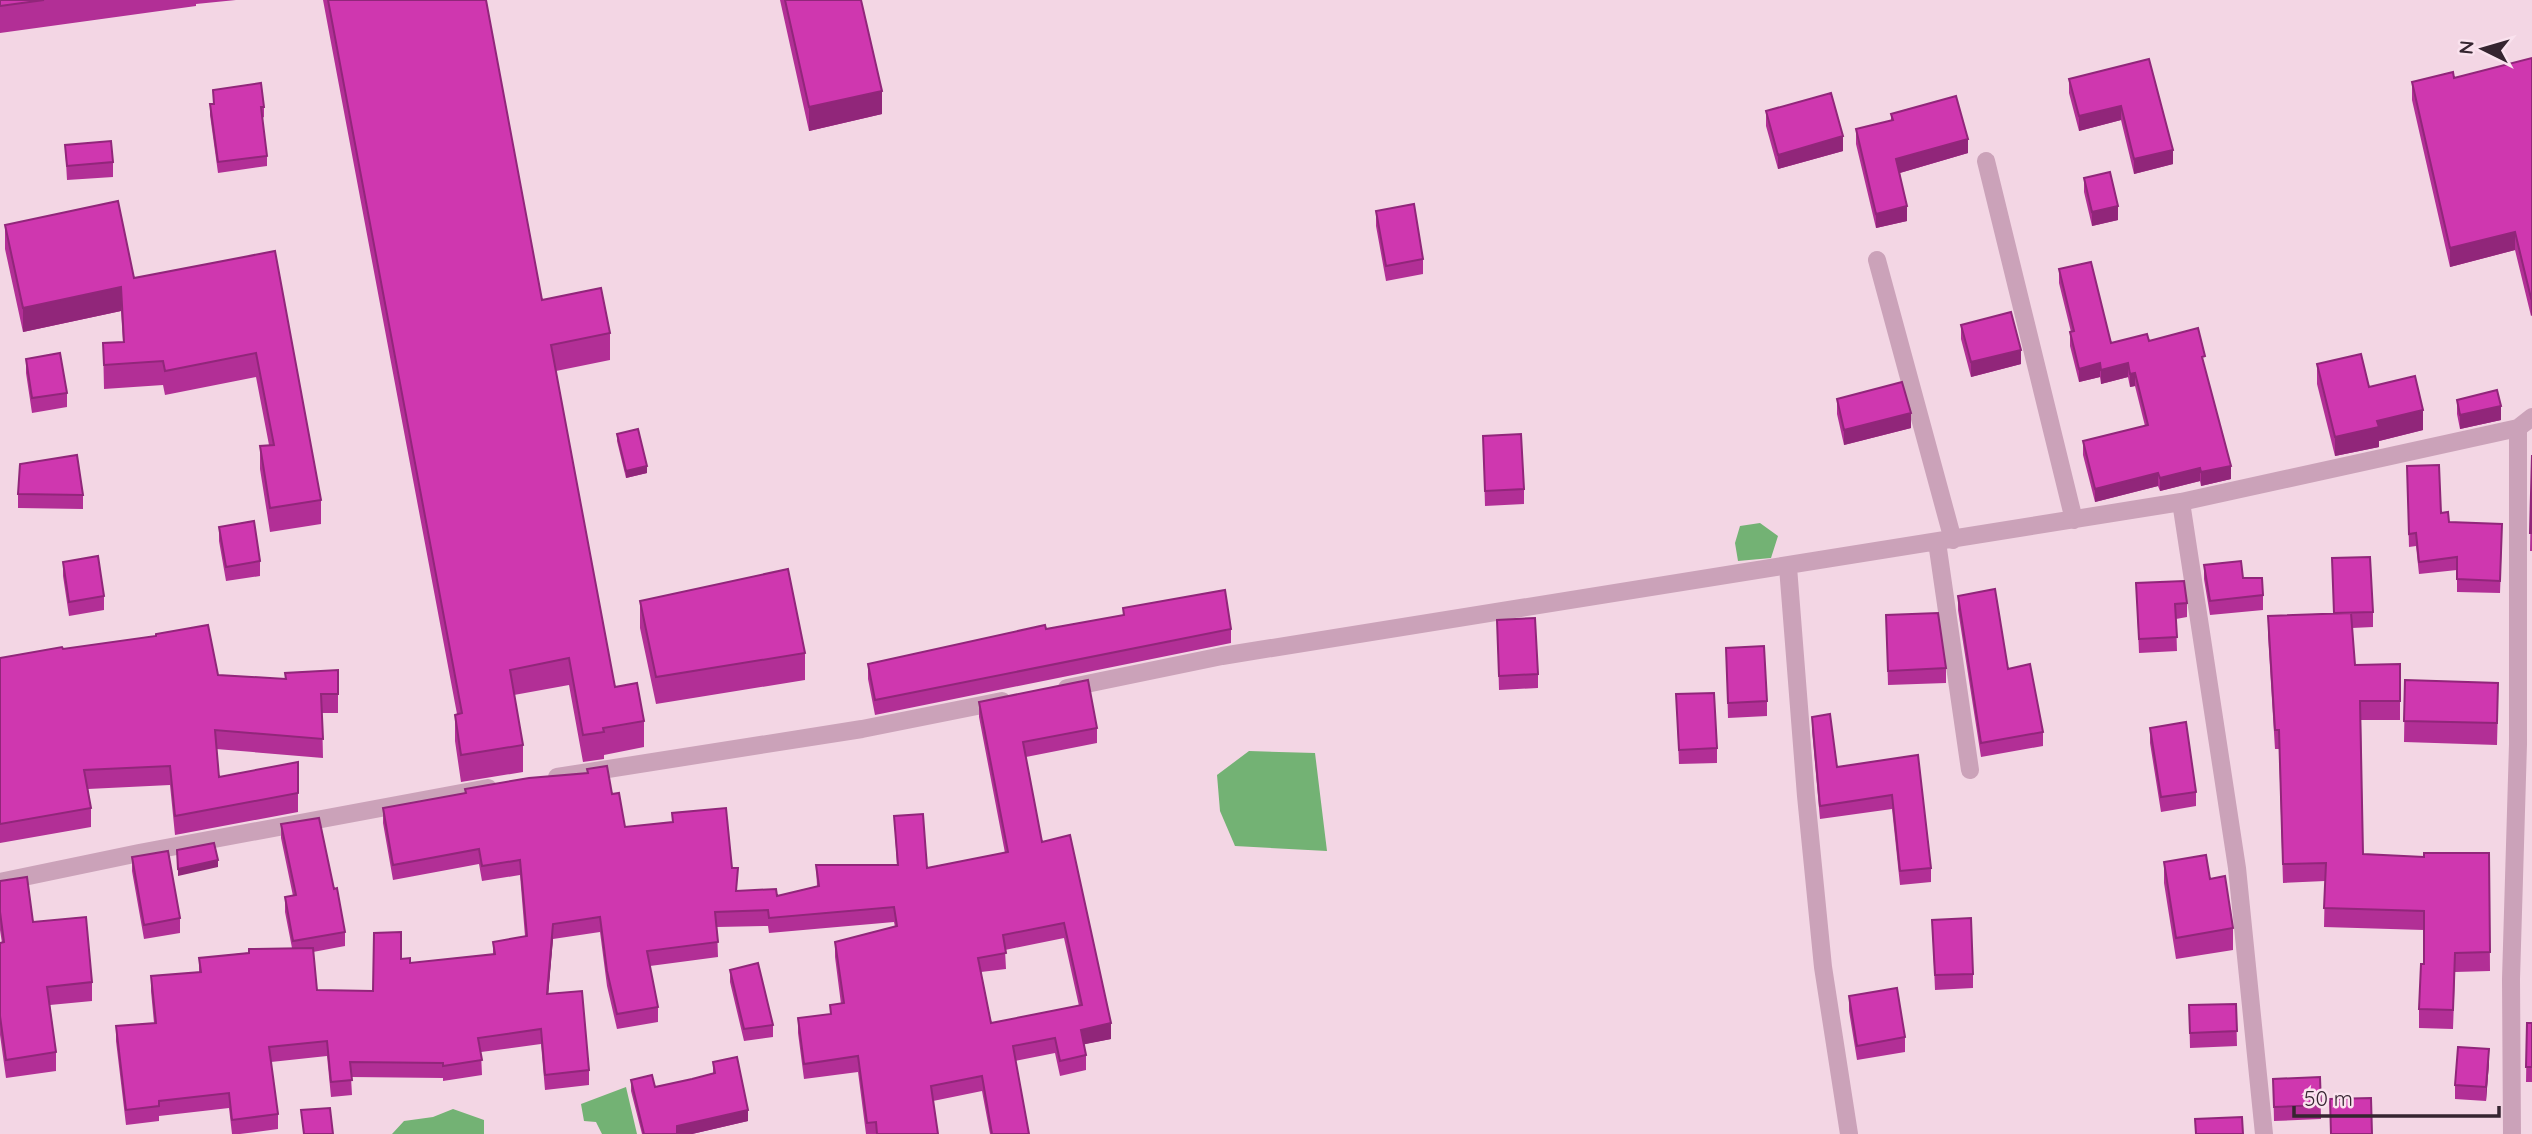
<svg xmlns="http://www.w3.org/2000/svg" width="2532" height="1134" viewBox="0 0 2532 1134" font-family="Quicksand,sans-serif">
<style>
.water{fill:#73b274}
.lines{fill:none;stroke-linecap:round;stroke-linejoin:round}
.minor{stroke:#cba2b9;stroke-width:18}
.wall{fill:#b22f96;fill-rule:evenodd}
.shaded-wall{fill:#91267a}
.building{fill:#cf37af;stroke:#91267a;stroke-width:2;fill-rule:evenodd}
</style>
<rect width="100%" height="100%" fill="#f3d6e4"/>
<!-- water -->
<path class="water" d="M1760,523l18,13 -7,22 -33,3 -3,-18 5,-17z
M1249,751l66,2 12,98 -92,-5 -15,-35 -3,-36z
M626,1087l11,47h-35l-6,-12 -12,-1 -3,-17z
M453,1109l31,11v14h-92l12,-13 29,-4z"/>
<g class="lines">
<!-- minor -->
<path class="minor" d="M1986,161l88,359
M1877,260l76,280
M2181,502l337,-74
M1937,542l33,228
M1788,567l18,229 17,171 26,167
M1067,688l155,-32 959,-154 56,366 27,266
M557,777l305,-48 140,-28
M0,882l139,-29 349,-65
M2512,1134l-1,-155 7,-235v-316l14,-11"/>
</g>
<!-- wall -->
<path class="wall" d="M0,0h236l-40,4v2l-196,27z
M323,0h163l56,300 68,33v27l-54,11 59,316 29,34v26l-40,8v4l-21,3 -14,-77 -55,10 9,50v27l-62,10 -6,-41v-26l2,-1z
M780,0h81l21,114 -73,17z
M2532,58v257l-1,1 -16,-66 -65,17 -38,-167v-18l42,-4z
M2149,59l24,105 -39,10 -13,-54 -42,11 -10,-38v-14z
M213,90l51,17v10l-2,1 5,38v10l-49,7 -8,-58v-11h3z
M1766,111l77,40 -65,18 -12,-43z
M1891,114l77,39 -68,20 7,48 -31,7 -20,-84v-15l35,-8z
M65,145l48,17v15l-46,3z
M2084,178l34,42 -26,6 -8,-34z
M1376,211l47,48v15l-37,7 -10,-55z
M5,225l129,53 141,-27 46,249v24l-51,8 -10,-63v-23l9,-1 -13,-68 -91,18 -2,-10 -59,4 -1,-46 20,-1 -2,-31 -98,21 -18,-83z
M2059,269l52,74 38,-2 56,27 26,111 -30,7 -1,-5 -40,10 -2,-5 -63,16 -12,-47v-14l62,-15 -10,-40 -5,1 -2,-10 -27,7 -1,-7 -21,5 -9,-36v-14h1l-12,-49z
M1961,325l60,39 -50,13 -10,-38z
M26,359l41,34v14l-35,6 -6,-40z
M2317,364l52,23 54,43 -44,11v6l-44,9 -18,-72z
M1837,399l74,29 -67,17 -7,-31z
M2457,400l44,20 -41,9 -3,-15z
M617,434l30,39 -21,5 -9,-37z
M1483,436l41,53v15l-39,2z
M2532,455v96h-2z
M2407,466l34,47 8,9 53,14 -2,57 -43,-1v-22l-38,4 -3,-28 -7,1z
M18,494l65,1v14l-65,-1z
M219,527l41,34v15l-34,5 -7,-40z
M2332,558l41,54v15l-21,1 3,37 45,-1v56h-39l2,134 61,3 65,-4 1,118 -35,1 -2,57 -34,-1v-19l5,-45v-34l-100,-3 1,-46 -42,2 -4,-134h-4l-7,-114v-19l66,-3z
M63,562l41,34v14l-35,6 -6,-40z
M2204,565l39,13 20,17v15l-53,5 -6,-36z
M2136,583l51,20v14l-11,2 1,32 -38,2z
M1958,596l50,73 35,63v14l-62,11 -23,-147z
M640,601l165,52v27l-149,24 -16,-76z
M1123,608l108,21v14l-356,72 -7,-36v-15l255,-49z
M1886,615l60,53v15l-58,2z
M1497,620l41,54v14l-39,2z
M1726,648l41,53v15l-39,2z
M63,649l155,26 67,4v-6l53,-3v43h-16l1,45 -107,-9 3,28 79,-15v50l-123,23 -5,-50 -82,4 3,19v19l-91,16v-185z
M2405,680l93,24 -1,41 -93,-3z
M1676,694l41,54v15l-38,1z
M979,702l118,26v15l-71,14 16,85 69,197 -27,5 2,11v15l-26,6 -5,-23 -40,8 14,73h-39l-8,-43 -49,10 5,33h-72l-8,-62 -54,7 -6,-46v-15l32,-4v-9l11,-1 -6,-47v-15l60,-15 -1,-5 -125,11 -1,-7 -51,1 1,30 -68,9 8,41v15l-41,7 -10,-43 -7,-54 -47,7 -5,55 41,76v15l-44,5 -4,-46 -60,8 1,23 -39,6v-3l-92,-1 1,18 -21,2 -4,-41 -56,6 7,52v15l-38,5h-8l-3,-26 -70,8v5l-33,4 -10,-84v-15l38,-3 -3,-32v-15l48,-4v-14l93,-10 -7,-36v-15l8,-1 -12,-58v-14l53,65 11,43v14l-32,6 4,38 56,1 28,-32 9,4 83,-9v-12l32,-6 -5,-61 -38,6 -3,-17 -86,16 -10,-57v-15l82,-15v-4l122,-16v-4l25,25 13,33 47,-5v-9l60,55 5,22 40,6 40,-10 -1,-21h81l-3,-49 33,52 78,-15 -26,-136zM1064,938l15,68 -88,17 -10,-51 25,-3 -1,-19z
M1812,717l25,50 81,-12 13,113v14l-31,3 -8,-76 -72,10 -8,-89z
M2150,728l46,64v14l-35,6 -11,-69z
M132,857l48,61v15l-36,6 -12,-68z
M2164,862l46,17 23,49v22l-57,9 -12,-76z
M0,881l33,41 59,60v19l-42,4 6,47v19l-50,7 -6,-43v-92h2l-2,-13z
M1932,920l41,54v14l-38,2z
M730,970l43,55v12l-29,4 -14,-59z
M1849,996l56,41v15l-48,8 -8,-49z
M2236,1004l1,42 -47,2 -1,-43z
M2527,1023h5v59h-6z
M713,1062l35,59 -56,13h-50l-11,-43v-11l24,7 37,-8 21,-5z
M2489,1063l-3,38 -31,-2v-14z
M2320,1077l1,42 -47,2 -1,-42z"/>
<!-- shaded-wall -->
<path class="shaded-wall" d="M882,91v23l-73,17v-24z
M2121,106v14l-42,11v-15z
M1843,136v15l-65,18v-14z
M1968,139v14l-72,21v-15z
M2173,150v14l-39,10v-15z
M1907,206v15l-31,7v-14z
M2118,206v14l-26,6v-14z
M2515,232v18l-65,17v-19z
M121,287v24l-98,21v-24z
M2532,297v18l-1,1v-18z
M2021,350v14l-50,13v-15z
M2100,363v14l-21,5v-13z
M2128,363v14l-27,7v-14z
M2135,373v13l-5,1v-13z
M2501,406v14l-41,9v-14z
M2423,410v20l-44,11v6l-44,9v-19l42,-16z
M1911,413v15l-67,17v-15z
M647,466v7l-21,5v-7z
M2231,466v13l-30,7v-14z
M2200,468v13l-40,10v-13z
M2158,473v13l-63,16v-13z
M218,860v7l-40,9v-7z
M553,924v15l-6,70v-15z
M1111,1023v16l-30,6v-15z
M2489,1049v14l-3,38v-14z
M748,1110v11l-56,13h-15v-8z"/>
<!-- building -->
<path class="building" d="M0,0h44l-44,6z
M328,0h158l56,300 59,-12 9,45 -59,12 64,342 22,-4 7,38 -41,7 1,4 -21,3 -14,-77 -59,12 13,75 -62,10 -6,-40 7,-2z
M785,0h76l21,91 -73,16z
M2532,58v239l-1,1 -16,-66 -65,16 -38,-166 41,-10 1,6z
M2149,59l24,91 -39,9 -13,-53 -42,10 -10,-37z
M261,83l3,24h-3l6,49 -49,6 -8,-58h4l-1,-14z
M1831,93l12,43 -65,19 -12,-44z
M1956,96l12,43 -72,20 11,47 -31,8 -20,-85 37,-9 -2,-6z
M111,141l2,21 -46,4 -2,-21z
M2110,172l8,34 -26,6 -8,-34z
M118,201l16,77 141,-27 46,249 -51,8 -10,-62 14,-1 -18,-92 -91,18 -2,-10 -59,4 -1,-22 21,-1 -3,-55 -98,21 -18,-83z
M1414,204l9,55 -37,7 -10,-55z
M2091,262l20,81 36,-9 2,7 49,-13 7,28 -3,1 29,109 -30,6 -1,-4 -40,10 -2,-5 -63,16 -12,-48 65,-16 -13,-52 -5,1 -2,-11 -27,7 -1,-7 -21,6 -9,-37 4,-1 -15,-62z
M2011,312l10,38 -50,12 -10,-37z
M60,353l7,40 -35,5 -6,-39z
M2361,354l8,33 46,-11 8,34 -46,11 2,6 -44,10 -18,-73z
M1902,382l9,31 -67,17 -7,-31z
M2497,390l4,16 -41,9 -3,-15z
M638,429l9,37 -21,5 -9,-37z
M1521,434l3,55 -39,2 -2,-55z
M77,455l6,40 -65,-1 2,-30z
M2532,455v78h-2z
M2439,465l2,48 7,-1 1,10 53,2 -2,57 -43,-2v-22l-38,5 -3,-29 -7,1 -2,-68z
M254,521l6,40 -34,6 -7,-40z
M98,556l6,40 -35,6 -6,-40z
M2370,557l3,55 -39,1 -2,-55z
M2241,561l2,17h19l1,17 -53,6 -6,-36z
M788,569l17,84 -149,24 -16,-76z
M2184,581l3,22 -12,1 2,33 -38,2 -3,-56z
M1995,589l13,80 22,-5 13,68 -62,11 -23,-147z
M1225,590l6,39 -356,71 -7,-36 177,-39 1,4 78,-14 -1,-7z
M1938,613l8,55 -58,3 -2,-56z
M2351,613l4,52 45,-1v37h-40l3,153 61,3v-4h65l1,99 -35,1 -2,57 -34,-1 2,-45h3v-53l-100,-3 2,-45 -43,1 -4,-134h-4l-7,-114z
M1535,618l3,56 -39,2 -2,-56z
M208,625l10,50 68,4 -1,-6 53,-3v24h-17l2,45 -108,-9 4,47 79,-15v31l-123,23 -5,-50 -86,4 7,38 -91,16v-166l62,-11 1,2 93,-13v-2z
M1764,646l3,55 -39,2 -2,-55z
M1088,680l9,48 -74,14 19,100 28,-7 41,188 -30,7 5,25 -26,6 -5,-23 -42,8 16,88h-37l-10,-58 -51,10 7,48h-61l-1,-12 -9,1 -9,-67 -54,8 -6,-46 33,-4 -1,-9 14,-2 -9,-61 62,-16 -3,-19 -125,11 -1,-8 -53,2 3,30 -71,9 11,56 -41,7 -10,-43 -7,-54 -47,7 -6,70 35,-3 7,79 -44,5 -4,-46 -63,9 4,22 -39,6v-3l-93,-1 2,18 -21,2 -4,-41 -58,6 9,67 -46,6 -3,-27 -70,8v5l-33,4 -10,-84 40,-3 -5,-47 50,-4 -2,-14 50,-5v-4l64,-1 4,42 56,1 1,-58 27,-1v27l9,-1v5l85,-9 -2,-12 34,-6 -7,-76 -38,6 -3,-17 -86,16 -10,-57 83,-15 -1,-4 64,-11 59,-5 -1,-4 20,-3 5,28 7,-1 6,34 48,-5 -1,-9 54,-5 6,60h6l-2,23 40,-2 1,7 42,-10 -3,-21h82l-4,-49 29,-2 4,54 81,-16 -29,-150zM1064,923l18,82 -91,18 -13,-65 28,-5 -3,-18z
M2405,680l93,3 -1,40 -93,-2z
M1714,693l3,55 -38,2 -3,-56z
M1830,714l7,53 81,-12 13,113 -31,3 -8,-76 -72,11 -8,-89z
M2186,722l10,70 -35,5 -11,-69z
M319,818l15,71 3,-1 8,44 -52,9 -8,-44 11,-2 -15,-71z
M214,843l4,17 -40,9 -1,-19z
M168,851l12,67 -36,7 -12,-68z
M2206,855l4,24 15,-3 8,52 -57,10 -12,-76z
M27,877l6,45 53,-5 6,65 -45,5 9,65 -50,8 -6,-44v-73l4,-1 -4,-30v-31z
M1971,918l2,56 -38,1 -3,-55z
M758,963l15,62 -29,4 -14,-59z
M1897,988l8,49 -48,9 -8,-50z
M2236,1004l1,27 -47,2 -1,-28z
M2527,1023h5v44h-6z
M2458,1047l31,2 -3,38 -31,-2z
M737,1057l11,53 -71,16v8h-33l-13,-54 21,-5 3,12 37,-8 23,-6 -2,-11z
M2320,1077l1,28 -47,2 -1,-28z
M2371,1098l1,36h-41l-1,-35z
M330,1108l3,26h-29l-3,-24z
M2242,1117l1,17h-47l-1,-15z"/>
<!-- north arrow -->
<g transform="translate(2483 49) rotate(275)" stroke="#fae2ee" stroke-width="5" paint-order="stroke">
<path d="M0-5L12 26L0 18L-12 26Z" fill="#352530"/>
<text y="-10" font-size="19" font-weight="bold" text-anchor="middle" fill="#352530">N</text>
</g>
<!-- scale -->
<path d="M2294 1106v10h205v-10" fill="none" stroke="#352530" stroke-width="3.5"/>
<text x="2304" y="1106" font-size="21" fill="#352530" stroke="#fae2ee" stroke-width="5" paint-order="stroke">50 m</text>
</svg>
